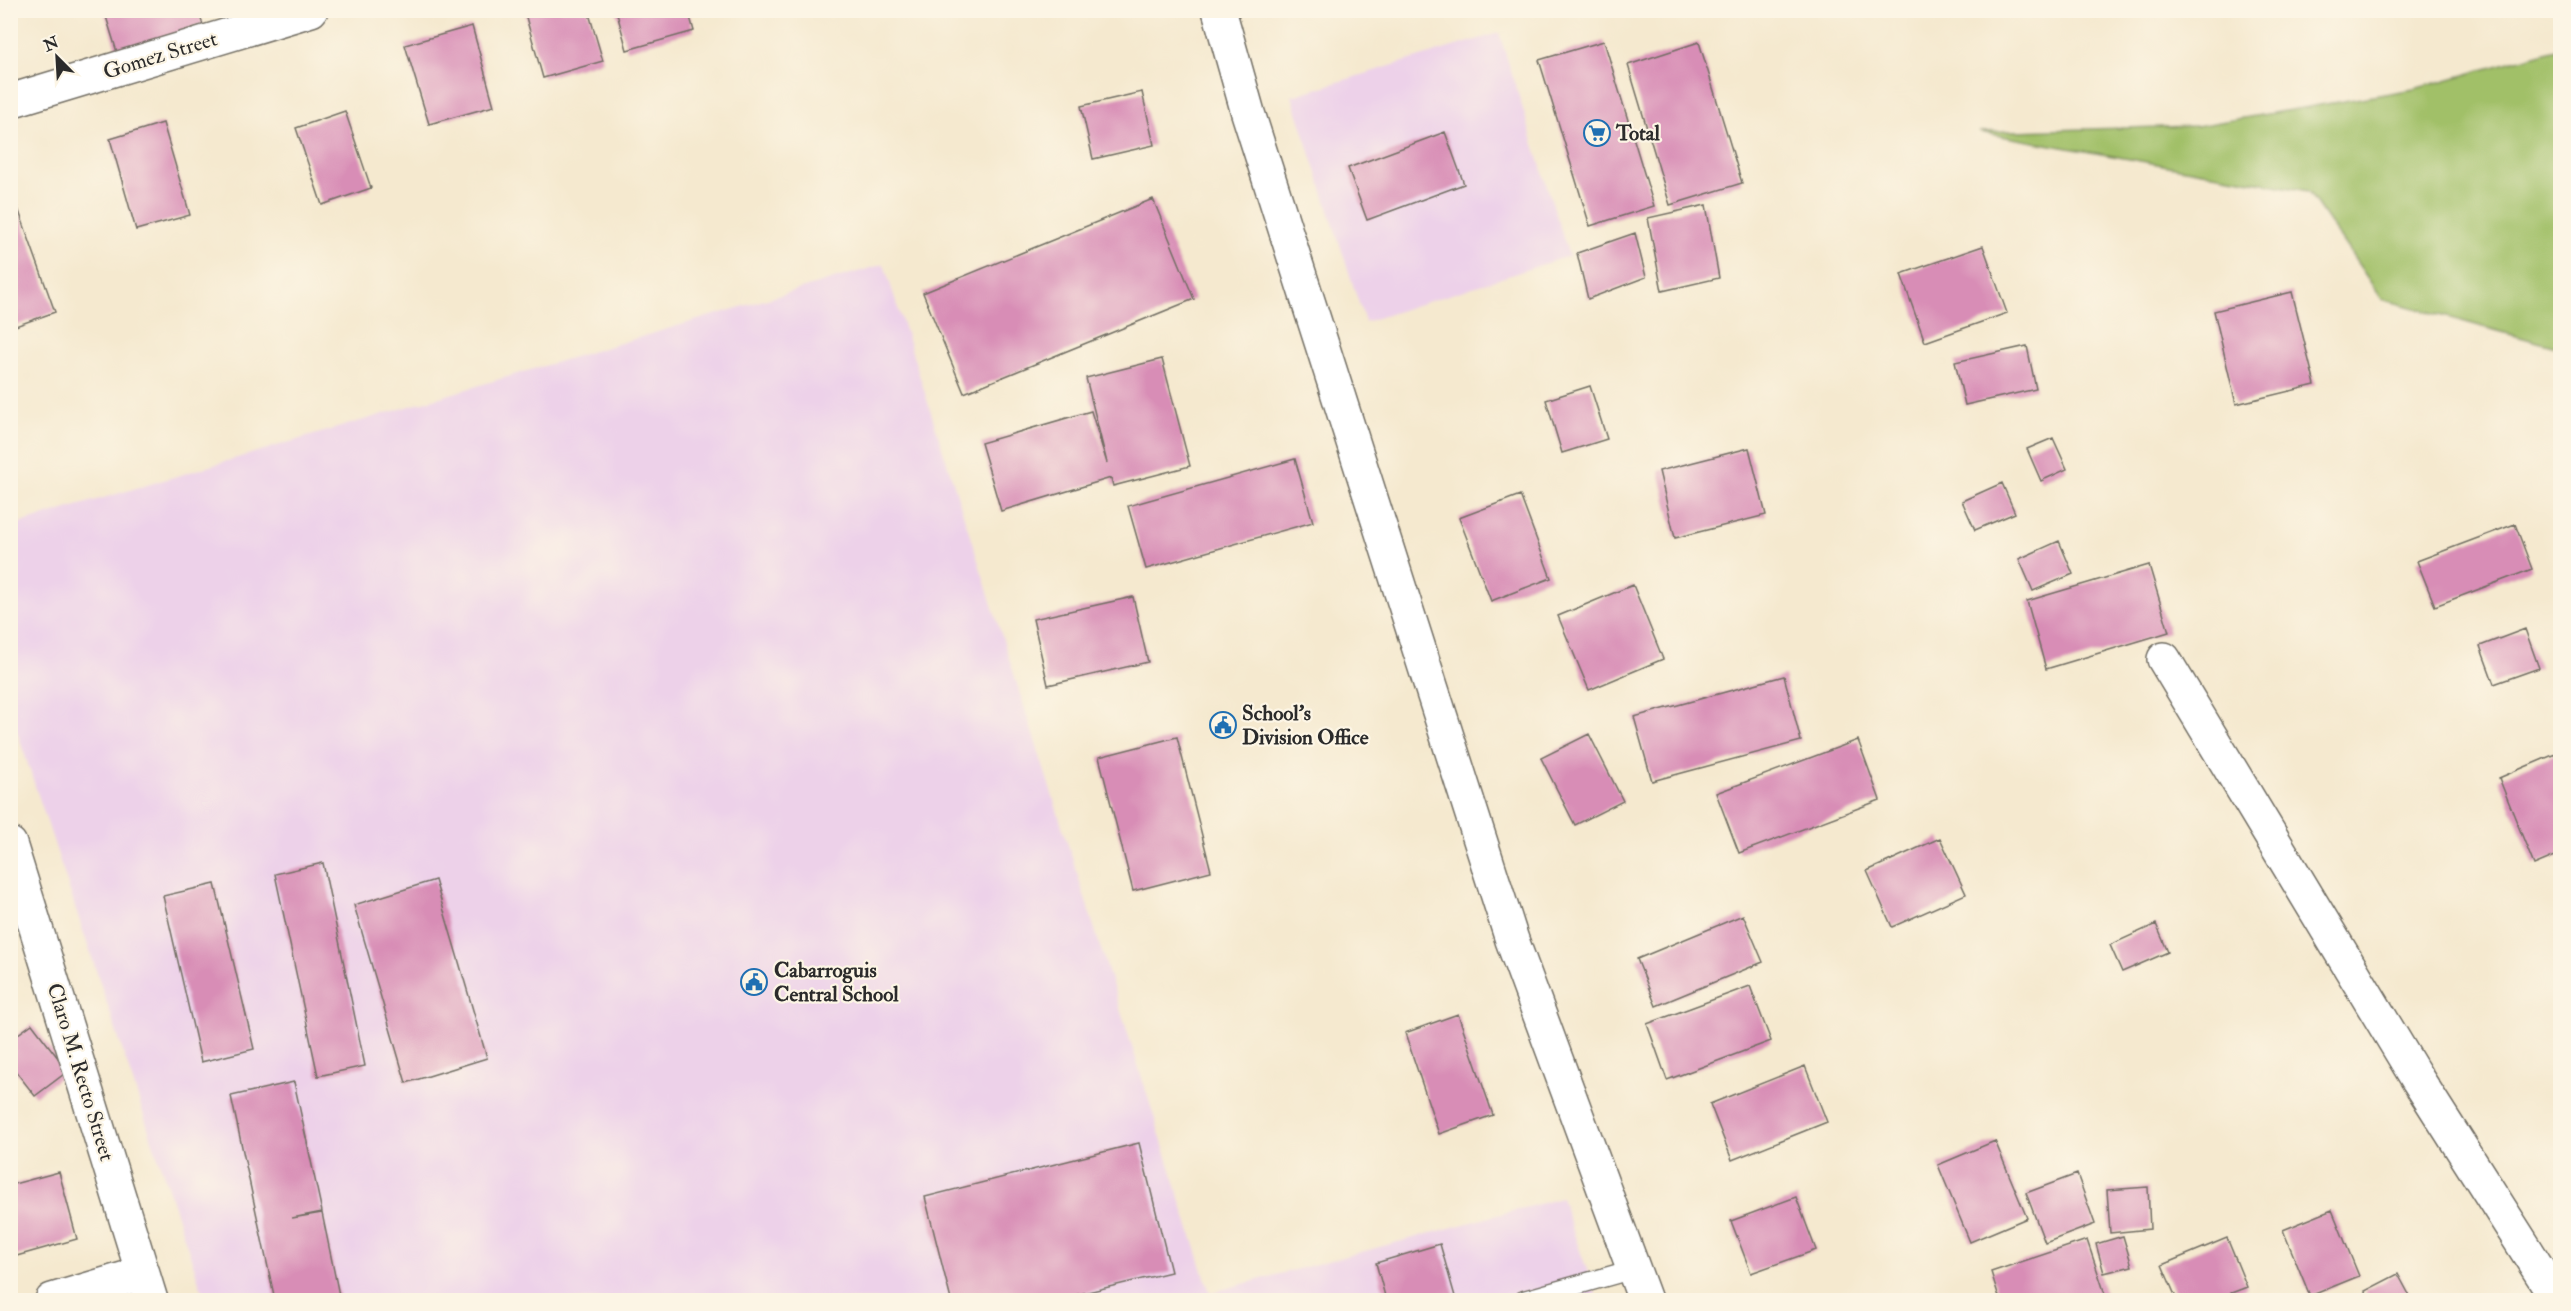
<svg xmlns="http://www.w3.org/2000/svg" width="2571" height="1311" viewBox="0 0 2571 1311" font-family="'IM FELL Double Pica',serif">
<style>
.built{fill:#edd1e9}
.green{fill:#a1c068;stroke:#66764a;stroke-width:1.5}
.building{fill:#d88db6}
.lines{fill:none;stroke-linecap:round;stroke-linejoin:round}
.service-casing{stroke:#726e64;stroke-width:21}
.minor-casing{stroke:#726e64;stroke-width:36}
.tertiary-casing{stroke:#726e64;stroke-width:36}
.secondary-casing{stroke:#726e64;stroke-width:36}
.service{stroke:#fff;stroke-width:18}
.minor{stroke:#fff;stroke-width:33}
.tertiary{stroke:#fff;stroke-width:33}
.secondary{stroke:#fff;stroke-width:33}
.labels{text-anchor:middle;stroke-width:4.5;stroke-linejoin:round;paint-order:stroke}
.street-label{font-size:21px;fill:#2b2b2b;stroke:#fcf5e5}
.poi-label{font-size:21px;font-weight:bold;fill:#2b2b2b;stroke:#fcf5e5;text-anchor:start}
</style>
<rect width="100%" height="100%" fill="#fcf5e5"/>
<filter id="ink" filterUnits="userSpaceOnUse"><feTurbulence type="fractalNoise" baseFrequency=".0167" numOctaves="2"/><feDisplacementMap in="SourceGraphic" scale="12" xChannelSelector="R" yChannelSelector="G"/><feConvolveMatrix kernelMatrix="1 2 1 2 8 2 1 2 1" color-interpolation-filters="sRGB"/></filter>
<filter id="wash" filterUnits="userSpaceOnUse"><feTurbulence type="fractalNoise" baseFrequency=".008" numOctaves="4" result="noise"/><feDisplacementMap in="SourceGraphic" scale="24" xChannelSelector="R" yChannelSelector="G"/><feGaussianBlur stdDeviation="1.35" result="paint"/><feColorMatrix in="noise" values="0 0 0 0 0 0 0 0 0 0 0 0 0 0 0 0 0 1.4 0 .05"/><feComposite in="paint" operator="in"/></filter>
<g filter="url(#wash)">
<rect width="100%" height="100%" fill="#f5e9cf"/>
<!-- built -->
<path class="built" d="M1499,33l70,223 -204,66 -73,-226z
M884,264l326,1029 351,-95 37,102h-1393l-194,-587 -1,-187z"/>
<!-- green -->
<path class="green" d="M2560,48v303l-4,-4 -174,-48 -74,-108 -329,-59 218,-6 217,-37z"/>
<g id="blocks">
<!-- building -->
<path class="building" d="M104,10h94l5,15 -86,27z
M524,10h64l15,51 -60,17z
M616,10h72l6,21 -67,19z
M472,26l22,80 -65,18 -24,-79z
M1604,41l50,165 -64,20 -51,-166z
M1699,42l43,141 -72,22 -42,-140z
M1142,92l12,53 -61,14 -12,-53z
M345,111l26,77 -49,17 -26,-77z
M163,123l27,92 -54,15 -26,-91z
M1445,132l19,52 -97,36 -19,-52z
M10,186l45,126 -45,16z
M1153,199l41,100 -230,94 -41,-100z
M1706,205l13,73 -57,13 -14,-73z
M1635,233l11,44 -58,22 -11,-46z
M1983,246l24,67 -82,29 -24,-68z
M2292,292l23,93 -79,19 -22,-93z
M2027,346l9,43 -71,16 -10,-43z
M1162,359l28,107 -77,20 -2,-8 -110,33 -20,-68 110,-32 16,52 -21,-85z
M1590,386l17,53 -45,14 -16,-53z
M2053,438l14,31 -26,12 -14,-32z
M1749,448l17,67 -91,23 -16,-67z
M1295,459l18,63 -167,47 -18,-63z
M2002,483l13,30 -40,17 -13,-29z
M1520,495l31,83 -60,23 -32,-83z
M2515,524l17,45 -97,37 -18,-45z
M2059,541l14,33 -40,17 -14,-32z
M2149,565l20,67 -123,37 -19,-68z
M1633,585l30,74 -74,31 -31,-74z
M1133,597l15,65 -100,23 -15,-66z
M2525,629l14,39 -45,16 -14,-38z
M1784,676l17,65 -149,40 -18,-64z
M1589,734l34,67 -48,24 -34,-67z
M1177,737l34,134 -78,20 -34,-134z
M1858,740l22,60 -141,53 -23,-60z
M2560,752v102l-26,11 -35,-87z
M1940,838l26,56 -74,33 -25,-56z
M323,863l42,203 -47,10 -43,-202z
M435,880l52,178 -81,25 -52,-178z
M215,884l39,165 -53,13 -38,-166z
M1743,915l20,47 -107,44 -19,-47z
M2156,924l12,28 -46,20 -12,-27z
M1750,986l21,55 -104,39 -20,-56z
M1458,1014l35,101 -54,19 -34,-101z
M32,1024l36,47 -33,25 -25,-32v-24z
M1805,1066l22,56 -95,38 -22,-56z
M294,1082l28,130 -30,6 30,-5 18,87h-65l-44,-204z
M1995,1141l32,77 -57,24 -32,-77z
M1139,1143l32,129 -116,28h-104l-26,-103z
M59,1172l18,67 -64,18 -3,-11v-61z
M2077,1174l18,50 -50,19 -19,-50z
M2148,1187l2,42 -40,4 -3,-43z
M1796,1197l20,53 -65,23 -20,-52z
M2332,1210l27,66 -49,20 -27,-66z
M2123,1236l9,30 -28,7 -8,-29z
M2227,1238l20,49 -34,13h-36l-15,-35z
M2087,1240l20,60h-107l-9,-28z
M1440,1244l16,56h-70l-10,-37z
M2398,1274l14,26h-42l-5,-9z"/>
</g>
</g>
<g filter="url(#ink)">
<use href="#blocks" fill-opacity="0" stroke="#726e64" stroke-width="1.5"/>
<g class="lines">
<defs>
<path id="service" d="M1524,1300l110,-31"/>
<path id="minor" d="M2164,659l254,421 140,220
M10,844l141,456
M52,1300l91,-27"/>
<path id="tertiary" d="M10,101l301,-91"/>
<path id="secondary" d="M1219,10l29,103 264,827 133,360"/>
</defs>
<!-- service casing -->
<use href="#service" class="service-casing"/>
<!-- minor casing -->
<use href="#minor" class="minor-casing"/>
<!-- tertiary casing -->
<use href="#tertiary" class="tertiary-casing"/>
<!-- secondary casing -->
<use href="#secondary" class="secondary-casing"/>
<!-- service -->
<use href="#service" class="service"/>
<!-- minor -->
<use href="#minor" class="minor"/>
<!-- tertiary -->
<use href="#tertiary" class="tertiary"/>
<!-- secondary -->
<use href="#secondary" class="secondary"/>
</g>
</g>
<!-- icons -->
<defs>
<symbol id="supermarket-ring" viewBox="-11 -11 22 22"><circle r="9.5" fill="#fcf5e5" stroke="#1f6fb2" stroke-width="1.5"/><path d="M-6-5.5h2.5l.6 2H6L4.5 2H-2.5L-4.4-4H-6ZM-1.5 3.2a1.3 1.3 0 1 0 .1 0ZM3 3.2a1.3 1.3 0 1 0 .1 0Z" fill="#1f6fb2"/></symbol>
<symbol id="civic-ring" viewBox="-11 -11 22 22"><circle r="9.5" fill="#fcf5e5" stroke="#1f6fb2" stroke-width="1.5"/><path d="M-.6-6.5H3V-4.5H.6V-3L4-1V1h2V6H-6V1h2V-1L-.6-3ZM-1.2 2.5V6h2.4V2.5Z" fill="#1f6fb2"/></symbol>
</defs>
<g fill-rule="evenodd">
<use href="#supermarket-ring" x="1582" y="118" width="30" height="30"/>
<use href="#civic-ring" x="1208" y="710" width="30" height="30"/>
<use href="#civic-ring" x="739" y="967" width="30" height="30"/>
</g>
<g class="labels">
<!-- street labels -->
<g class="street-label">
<text transform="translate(160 55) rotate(-17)" y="7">Gomez Street</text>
<text transform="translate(81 1072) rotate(73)" y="7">Claro M. Recto Street</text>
</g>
<!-- poi labels -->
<g class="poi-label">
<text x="1616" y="140">Total</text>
<text x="1242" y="720">School's<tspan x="1242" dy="24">Division Office</tspan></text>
<text x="774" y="977">Cabarroguis<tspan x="774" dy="24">Central School</tspan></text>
</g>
</g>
<!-- margin -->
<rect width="2571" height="1311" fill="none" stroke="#fcf5e5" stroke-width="36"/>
<!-- north arrow -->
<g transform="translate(57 57) rotate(336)" stroke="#fcf5e5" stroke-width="4.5" paint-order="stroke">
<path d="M0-4.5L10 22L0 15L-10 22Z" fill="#2b2b2b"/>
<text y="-9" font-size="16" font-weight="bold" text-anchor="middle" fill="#2b2b2b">N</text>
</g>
</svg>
